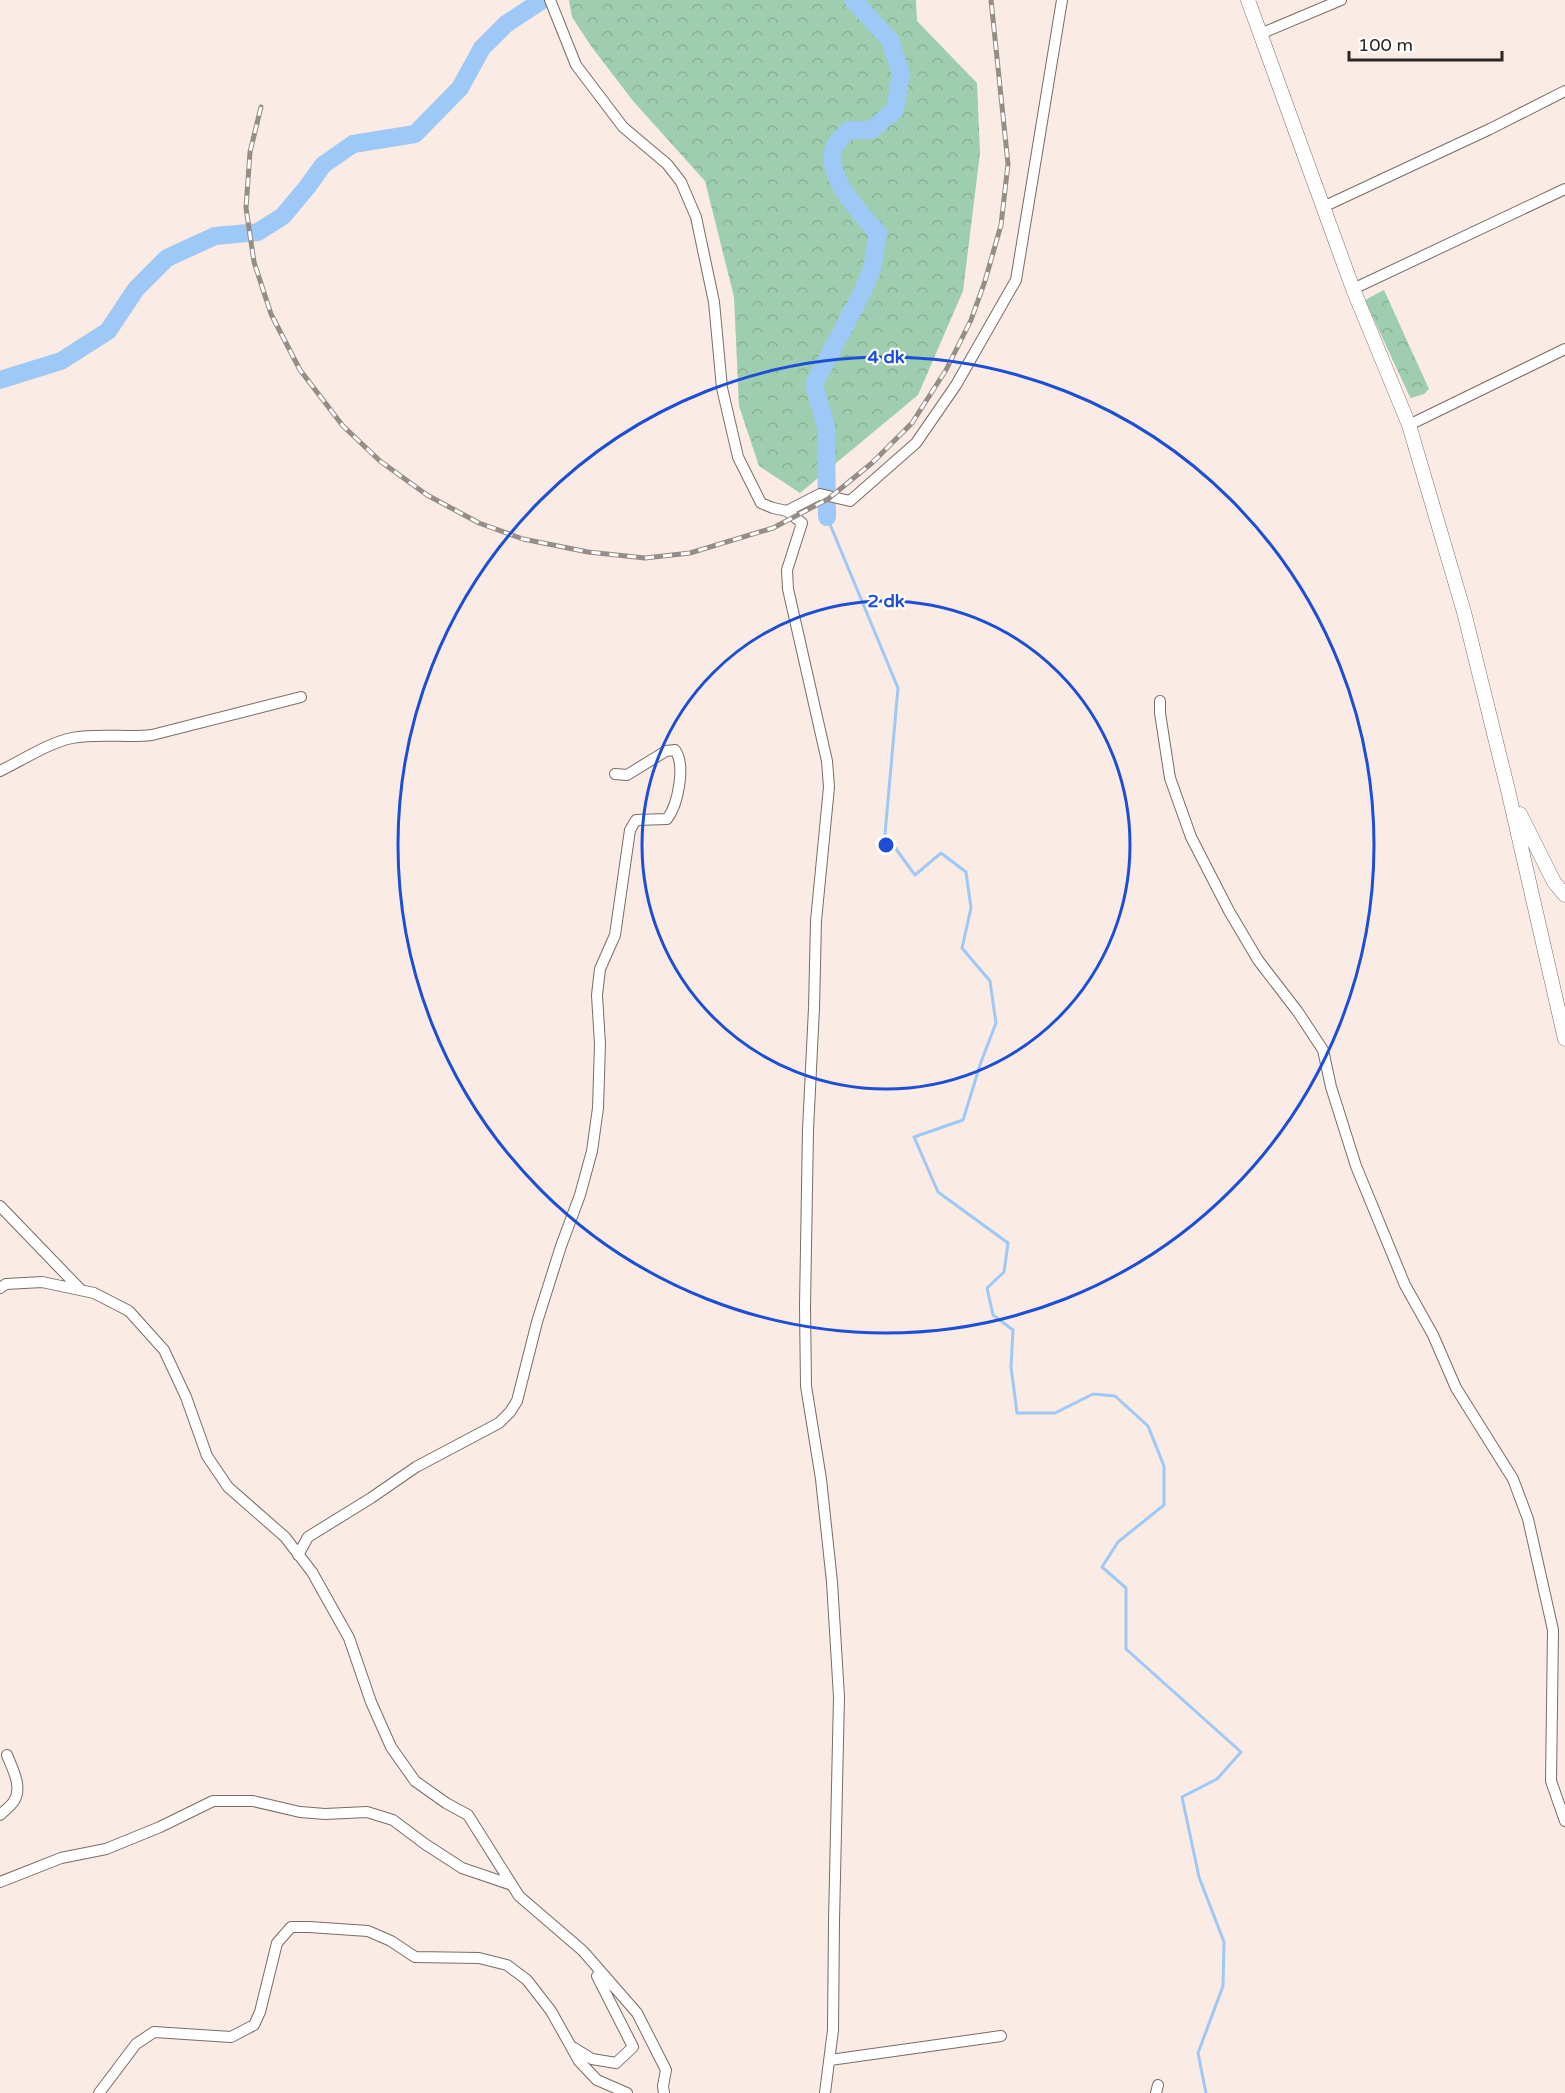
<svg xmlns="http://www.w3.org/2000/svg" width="1565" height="2093" viewBox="0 0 1565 2093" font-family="'Varela Round',sans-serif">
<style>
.forest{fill:url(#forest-crowns)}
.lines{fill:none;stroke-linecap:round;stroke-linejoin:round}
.stream{stroke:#9ec8f6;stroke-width:3}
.river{stroke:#9ec8f6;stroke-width:18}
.minor-casing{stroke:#796c66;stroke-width:12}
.major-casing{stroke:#796c66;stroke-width:15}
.minor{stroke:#fff;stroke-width:10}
.major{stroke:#fff;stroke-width:14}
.rail-casing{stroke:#968d87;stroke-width:5}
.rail{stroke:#fff;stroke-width:3;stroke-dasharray:9;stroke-linecap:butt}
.ring{fill:none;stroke:#1d4ed8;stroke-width:3}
.centre{fill:#1d4ed8;stroke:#fff;stroke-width:3}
.ring-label{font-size:18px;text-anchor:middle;font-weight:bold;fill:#1d4ed8;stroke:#fff;stroke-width:4.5;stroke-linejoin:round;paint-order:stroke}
</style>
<defs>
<pattern id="forest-crowns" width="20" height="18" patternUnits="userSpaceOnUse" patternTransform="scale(1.5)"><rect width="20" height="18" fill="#9eceaf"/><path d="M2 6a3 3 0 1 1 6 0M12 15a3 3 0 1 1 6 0" fill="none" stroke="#88b196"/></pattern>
</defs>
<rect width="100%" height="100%" fill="#faece5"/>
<!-- forest -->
<path class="forest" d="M569,0h347l1,21 60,62 3,70 -17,138 -45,104 -118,98 -41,-27 -20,-60 -5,-109 -29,-116 -72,-80 -42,-55 -19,-29z
M1384,290l45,99 -5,5 -13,4 -2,-3 -44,-95z"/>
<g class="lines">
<!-- stream -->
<path class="stream" d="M827,517l71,171 -13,146 30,41 26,-22 25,19 5,36 -9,40 28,33 6,42 -15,39 -18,58 -49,17 24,55 70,51 -4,29 -17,16 6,27 20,15 -2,37 6,46h38l38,-19 22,2 33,30 16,40v39l-46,37 -16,25 24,21v61l115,103 -24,27 -35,18 17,80 25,65 -1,44 -25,67 8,40"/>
<!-- river -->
<path class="river" d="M0,380l61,-19 47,-30 28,-42 31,-31 48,-22 43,-4 25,-16 25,-30 15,-21 30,-21 62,-10 45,-46 22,-40 24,-24 35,-23
M827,517l-1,-90 -12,-43 47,-89 11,-26 6,-36c-17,-20 -54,-56 -44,-85 2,-6 10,-13 15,-18h22l24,-20 6,-36 -11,-34 -37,-40"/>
<defs>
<path id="minor" d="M550,0l26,65 47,62 44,37 14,18 15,35 18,85 8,86 16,69 23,46 12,5 14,3 15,12 -15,47 1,19 39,172 2,26 -13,134 -2,87 -6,122 -3,176 1,80 15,93 11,103 7,115 -5,224 -1,109 -8,63
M1260,34l81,-34
M1323,207l167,-78 75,-38
M1353,289l212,-100
M1409,425l156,-76
M787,511l33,-17 30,7 66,-58 40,-58 60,-105 46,-280
M1160,701v12l10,65 21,59 38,74 29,49 40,52 25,38 8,37 25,79 49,119 28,50 23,53 57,91 15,40 25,111 -2,151 14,40
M0,771c23,-11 48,-28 72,-33 26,-5 54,0 80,-3l149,-38
M0,1206l81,84
M0,1288l6,-4 36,-2 52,11 35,18 35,39 22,47 21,59 21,31 57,50 27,35 37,66 22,64 20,45 24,34 31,22 22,12 51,81 64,55 54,62 29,57 -3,16 1,7
M298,1555l10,-18 63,-39 45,-31 83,-44 11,-11 7,-11 20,-79 24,-76 19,-51 12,-44 6,-43 2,-64 -3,-49 3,-26 15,-34 15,-105 6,-10 31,-1c11,-14 19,-54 8,-69l-9,1 -39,24 -12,-1
M0,1815c4,-4 11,-9 14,-14 9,-14 -2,-33 -7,-46
M0,1882l61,-24 45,-9 54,-22 53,-26h40l47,11 25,2 42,-2 26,8 32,24 37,24 50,17
M571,2046l21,13 24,4 17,-16 -36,-71
M830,2060l171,-24
M99,2093l37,-49 18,-12 77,5 23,-12 6,-13 17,-69 14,-16h18l59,4 23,10 24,16 64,1 28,7 20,15 24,31 28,50 18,19 30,13
M1156,2093l2,-8"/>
<path id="major" d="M1248,0l105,289 56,136 55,187 44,178 57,249
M1520,814l34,68 11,13"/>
</defs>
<!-- minor casing -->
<use href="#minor" class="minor-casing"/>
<!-- major casing -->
<use href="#major" class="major-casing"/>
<!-- minor -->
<use href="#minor" class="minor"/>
<!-- major -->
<use href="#major" class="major"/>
<defs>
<path id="rail" d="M261,107l-11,45 -4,56 8,54 17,52 29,56 43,56 37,35 47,34 52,28 44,16 65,13 57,6 45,-5 83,-25 55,-29 44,-36 40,-40 34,-53 25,-50 14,-39 16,-56 7,-61 -17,-164"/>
</defs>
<!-- rail casing -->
<use href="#rail" class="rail-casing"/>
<!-- rail -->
<use href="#rail" class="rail"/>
</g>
<!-- distance rings -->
<g class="ring">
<circle cx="886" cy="845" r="244"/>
<circle cx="886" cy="845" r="488"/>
</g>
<circle cx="886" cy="845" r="9" class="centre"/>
<g class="ring-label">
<text x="886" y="363">4 dk</text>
<text x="886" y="607">2 dk</text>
</g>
<!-- scale -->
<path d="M1349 51v9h153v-9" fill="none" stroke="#2c2724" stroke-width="3"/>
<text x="1358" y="51" font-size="18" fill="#2c2724" stroke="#ffffff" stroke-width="4.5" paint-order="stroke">100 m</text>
</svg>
